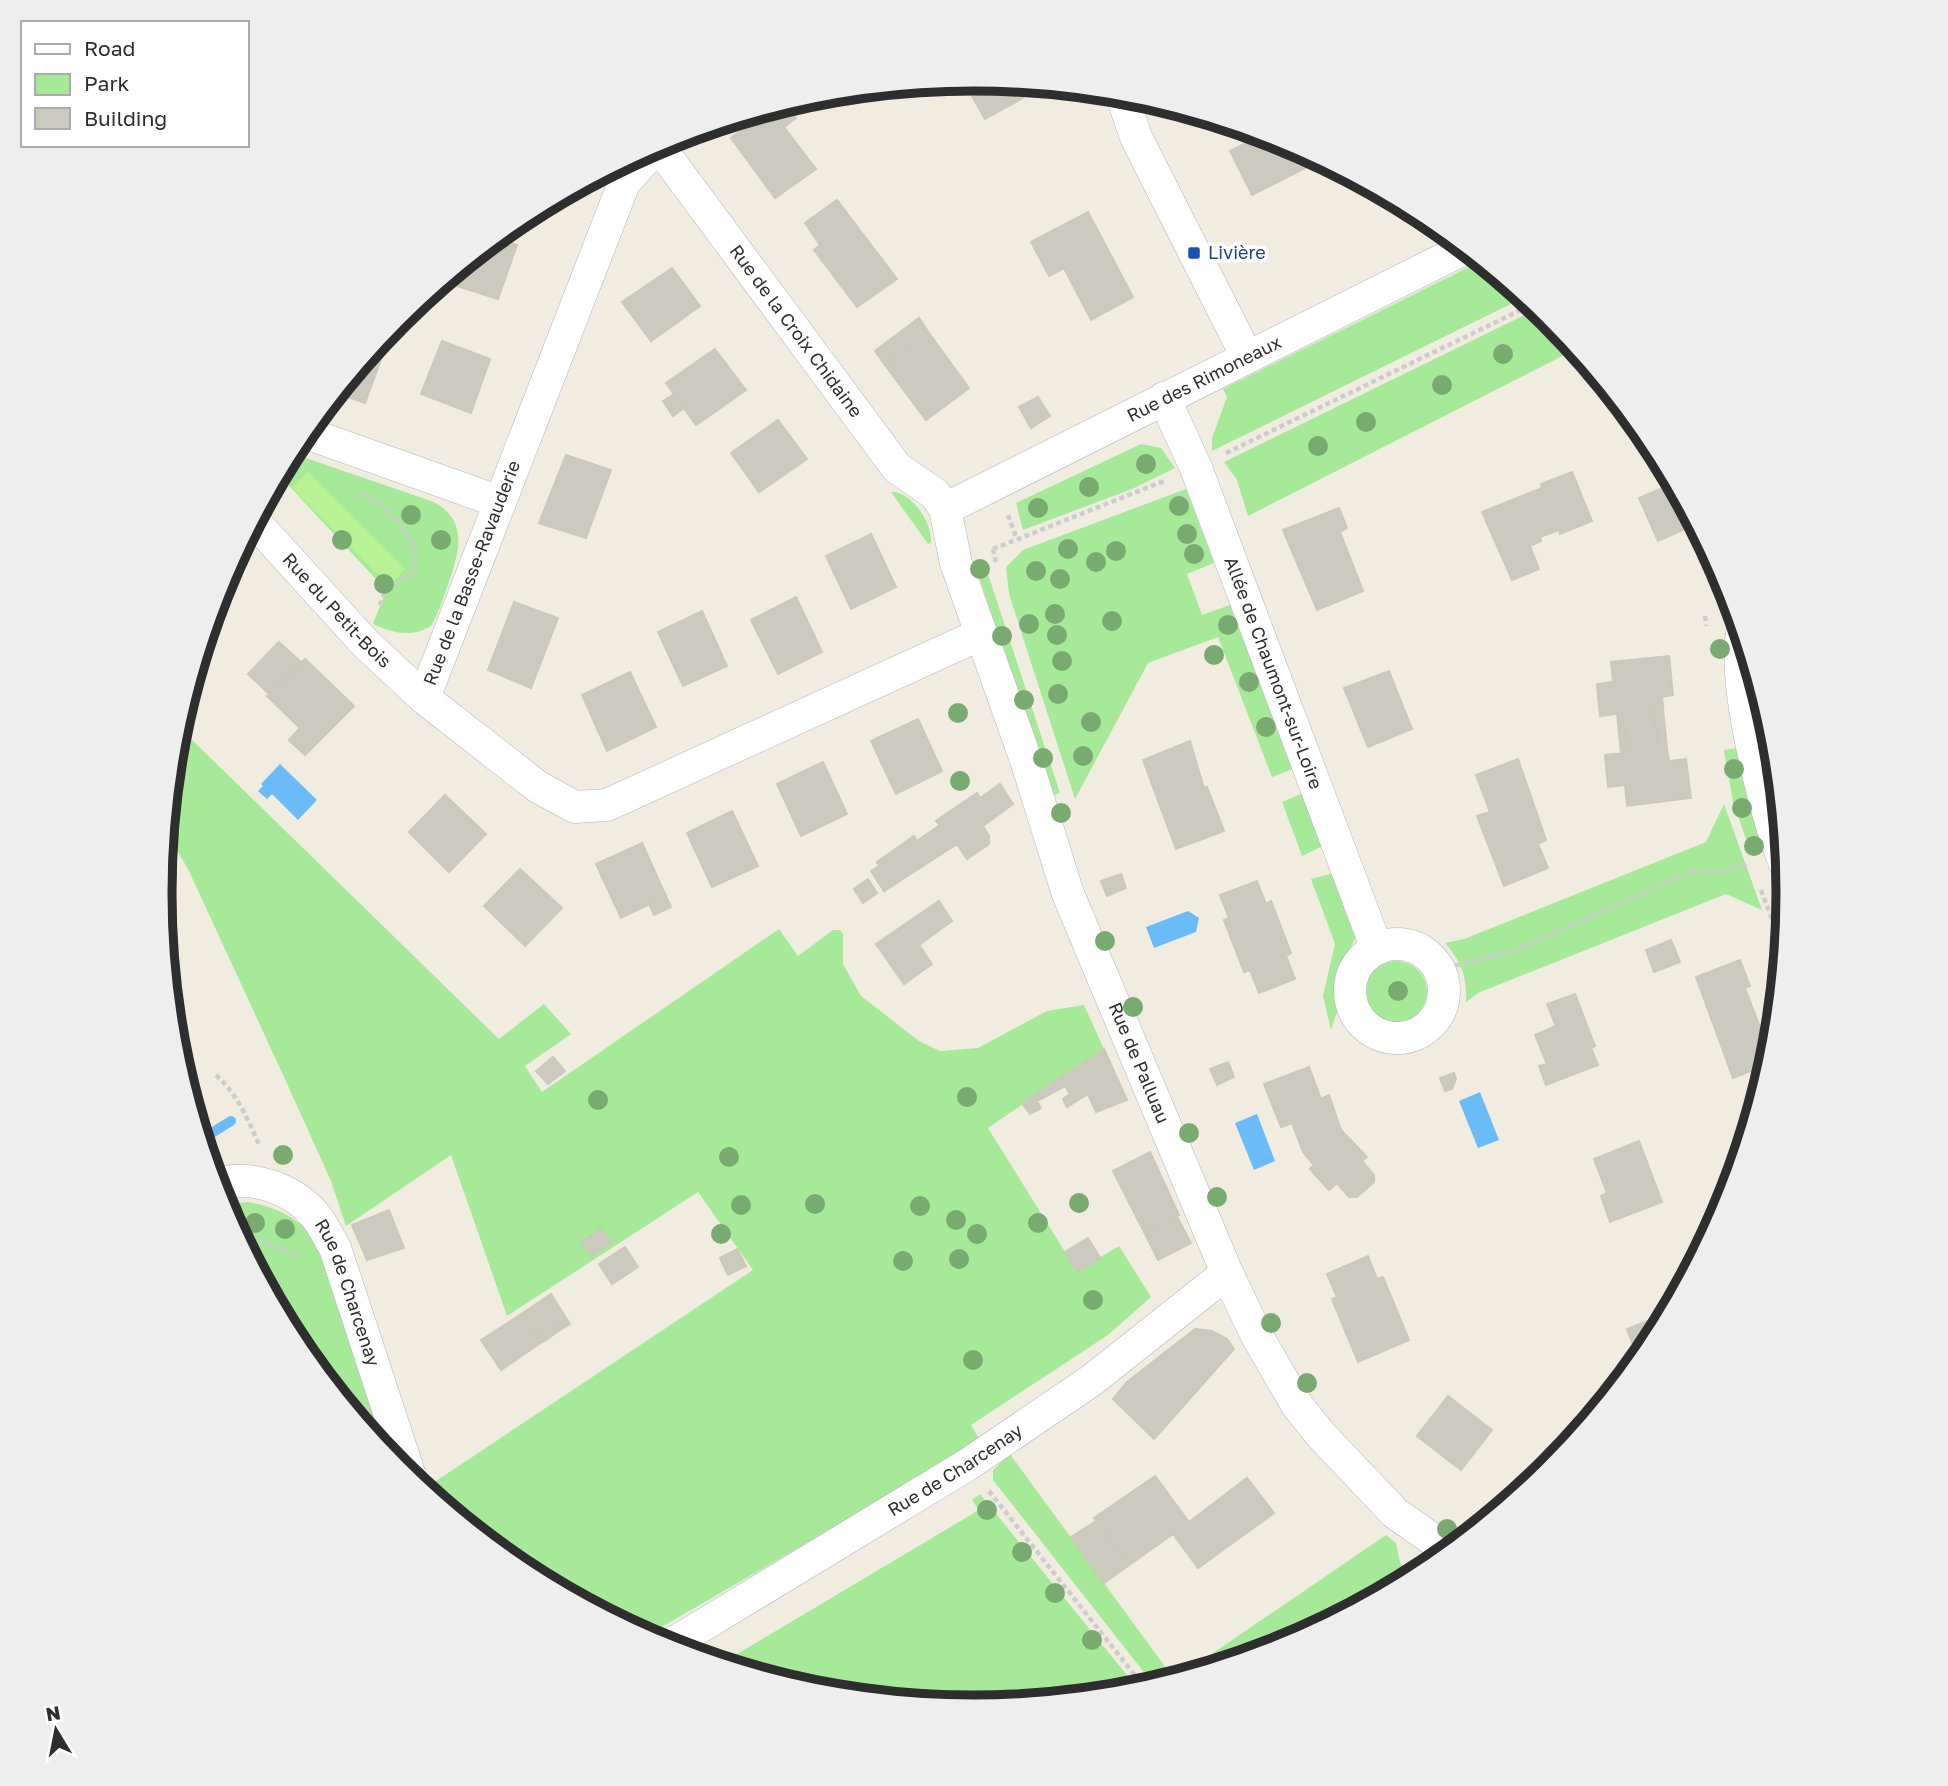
<svg xmlns="http://www.w3.org/2000/svg" width="1948" height="1786" viewBox="0 0 1948 1786" font-family="'Golos Text',sans-serif">
<style>
.green{fill:#a6ea99}
.pitch{fill:#b9f294}
.water{fill:#6cbbf9}
.lines{fill:none;stroke-linecap:round;stroke-linejoin:round}
.stream{stroke:#6cbbf9;stroke-width:10}
.building{fill:#cbcabe;stroke:#ccc9b9;stroke-width:2}
.minor-casing{stroke:#b4b4c2;stroke-width:33}
.path{stroke:#cdcdcd;stroke-width:4.5;stroke-dasharray:5 3.5;stroke-linecap:butt}
.minor{stroke:#fff;stroke-width:32}
.tree{fill:#79aa70}
.transit-dot{fill:#1a4fb4;stroke:#fff;stroke-width:2.5}
.labels{text-anchor:middle;stroke-width:7;stroke-linejoin:round;paint-order:stroke}
.transit-label{font-size:18px;fill:#164399;stroke:#fff;text-anchor:start}
.street-label{font-size:18px;fill:#2e2e2e;stroke:#fff}
.rim{fill:none;stroke:#2e2e2e;stroke-width:9}
</style>
<rect width="100%" height="100%" fill="#f0ece0"/>
<!-- green -->
<path class="green" d="M1481,261l44,36 -313,154v-13l15,-41 -4,-8z
M1539,308l37,41 -328,167 -11,-36 -13,-18z
M1141,444l20,4 14,20 -43,21 -109,41 -7,-27z
M297,455l137,47c35,19 25,51 14,83 -5,13 -9,28 -17,41 -20,12 -38,7 -58,-2l13,-34 -107,-115 8,-16z
M1186,489l28,74 -27,11 15,41 28,-10 63,164 -21,8 -54,-140 -70,26 -73,136 -66,-205 -3,-27 17,-17z
M891,492c21,-1 42,32 40,51l-3,1z
M985,565l75,228 -9,3 -75,-229z
M188,736l311,303 45,-35 27,30 -46,32 17,26 237,-163 19,27 35,-26h7l3,4v30l18,32 58,45 21,10 38,-3 69,-37 37,-6 20,44 -116,79 89,143 42,-25 32,51 -43,38 -137,90 10,17 -335,194 -125,-66 -83,-68 -5,-19 320,-213 -55,-78 -191,124 -56,-161 -105,71 -15,-45 -47,-104 -96,-208 -22,-37 8,-82z
M1738,748l9,49 18,54 -13,5 -19,-54 -9,-52z
M1303,793l22,52 -23,11 -20,-54z
M1724,804l38,106 -36,-16 -248,99 -12,9c1,-25 -4,-40 -21,-59l19,-4 242,-97z
M1334,873l22,64 -20,40 1,35 -6,18 -8,-34 12,-52 -24,-65z
M1365 992a31 31 0 1 1 62 0a31 31 0 1 1-62 0Z
M248,1202c29,5 49,15 69,38l72,217 -92,-112 -75,-140z
M1010,1454l164,225 -18,6 -6,-5 -157,-200v-10z
M980,1494l159,196 -165,17 -159,-15 -93,-29 257,-153 -7,-10z
M1386,1535l10,8 4,19 10,17 -125,66 -110,34z"/>
<!-- pitch -->
<path class="pitch" d="M308,472l97,97 -16,17 -97,-98z"/>
<!-- water -->
<path class="water" d="M280,764l37,36 -19,20 -26,-26 -5,5 -9,-8 5,-5 -2,-2z
M1188,911l11,7 -3,14 -42,16 -8,-21z
M1480,1092l19,48 -21,8 -19,-47z
M1257,1114l18,47 -21,9 -19,-47z"/>
<g class="lines">
<!-- stream -->
<path class="stream" d="M202,1139l29,-18"/>
</g>
<!-- building -->
<path class="building" d="M974,79l40,4 9,15 -38,21 -22,-39z
M786,103l10,15 -12,9 -14,-18z
M770,109l46,60 -41,29 -44,-60z
M1264,134l22,7 35,19 -69,35 -22,-44z
M837,200l60,79 -40,28 -43,-57 6,-5 -15,-22z
M1088,212l45,85 -42,23 -27,-52 -15,8 -18,-34z
M495,238l22,7 -19,54 -50,-16 4,-10z
M672,268l28,38 -49,35 -29,-39z
M919,318l10,15 -44,32 -10,-14z
M929,333l40,55 -43,32 -41,-55z
M442,341l48,18 -19,54 -50,-19z
M715,349l31,41 -50,35 -30,-42z
M371,350l12,4 -18,49 -29,-10z
M674,394l10,14 -11,8 -10,-15z
M1038,397l12,19 -19,12 -12,-21z
M778,420l29,39 -48,33 -28,-39z
M566,455l45,15 -25,68 -47,-15z
M1572,472l20,49 -32,13 -1,-4 -19,7 1,4 -11,5 9,23 -27,11 -30,-68 60,-24 -1,-4z
M1674,483l22,41 -38,17 -19,-43z
M1339,508l8,20 -7,4 23,59 -46,19 -34,-80z
M871,534l25,53 -45,22 -25,-53z
M796,597l26,55 -44,22 -27,-54z
M514,602l44,16 -27,70 -43,-18z
M702,611l25,55 -44,20 -25,-54z
M279,642l22,20 -32,32 -21,-20z
M1669,656l4,39 -11,2 1,11 -9,1 4,41 9,-1 2,12 17,-2 5,39 -64,8 -2,-21 -17,2 -3,-32 22,-2 -4,-40 -23,3 -3,-32 16,-2 -2,-20z
M305,659l49,47 -49,49 -16,-15 11,-12 -33,-32z
M1389,671l23,58 -44,18 -24,-59z
M630,672l26,55 -49,24 -25,-56z
M1663,708l4,41 -9,1 -4,-41z
M1617,713h6l4,40 -6,1z
M918,719l24,52 -46,23 -25,-53z
M1190,741l14,47 3,-1 17,44 -48,18 -33,-89z
M1518,759l28,81 -8,4 10,24 -44,18 -27,-70 13,-4 -14,-37z
M823,762l24,52 -46,22 -24,-52z
M1000,784l13,20 -30,22 6,10v8l-22,15 -10,-15 -73,47 -13,-20 8,-5 -2,-4 37,-26 3,5 23,-16 -4,-4 41,-28 3,5z
M445,795l41,39 -37,38 -40,-40z
M732,811l26,55 -46,21 -25,-54z
M642,843l24,53 -45,22 -25,-54z
M520,869l42,39 -37,38 -41,-40z
M1121,874l5,14 -19,8 -6,-15z
M868,879l9,14 -14,10 -9,-14z
M1257,881l9,23 5,-3 20,52 -5,3 9,23 -36,14 -9,-23 -6,2 -20,-52 5,-2 -9,-23z
M666,896l5,11 -17,8 -5,-11z
M939,901l13,20 -33,24 13,19 -28,20 -28,-40z
M1671,940l9,22 -26,10 -8,-22z
M1740,960l10,26 -5,2 19,50 3,-1 6,14 -4,13 -36,14 -37,-101z
M1575,994l20,52 -4,2 7,17 -52,20 -7,-19 8,-2 -12,-29 21,-9 -9,-22z
M1104,1049l23,51 -31,12 -8,-18 -21,13 -4,-8 7,-5 -5,-8 -28,15 4,7 -11,6 -8,-11z
M553,1057l12,14 -17,13 -12,-13z
M1228,1062l6,15 -17,8 -7,-16z
M1309,1067l12,32 8,-4 12,35 26,27 -5,4 12,14v7l-17,15h-8l-12,-14 -8,7 -19,-21 4,-4 -11,-13 -11,-29 -11,4 -17,-43z
M1454,1073l2,6 -4,10 -7,2 -5,-13z
M1639,1141l23,61 -52,20 -9,-26 6,-3 -13,-34z
M1150,1152l29,63 -36,15 -30,-59z
M389,1210l15,38 -37,12 -15,-35z
M1176,1215l15,28 -33,17 -15,-30z
M601,1229l10,14 -20,13 -10,-14z
M1088,1238l12,20 -23,14 -12,-20z
M625,1247l13,20 -26,17 -13,-20z
M737,1249l9,17 -18,9 -8,-17z
M1368,1256l9,23 6,-2 26,63 -51,22 -26,-63 5,-2 -10,-23z
M551,1294l19,30 -13,8 -12,-20 -12,8 13,20 -4,2 -19,-29z
M545,1312l12,20 -11,8 -13,-20z
M523,1313l19,29 -41,28 -20,-30z
M1668,1313l-17,33 -12,14 -12,-31z
M1195,1329l17,2 15,8 7,10 -80,90 -41,-40 14,-17z
M1448,1396l44,34 -31,40 -44,-34z
M1155,1476l34,46 58,-44 27,35 -76,55 -25,-34 -44,31 -35,-47z
M1096,1521l33,44 -25,18 -33,-46z"/>
<g class="lines">
<defs>
<g id="minor">
<path d="M1121,93l15,44 110,218"/>
<path id="s1" d="M657,144l240,324 38,26 10,15 11,54 71,200 41,131 159,379 30,63 40,69 24,30 74,78 54,38"/>
<path d="M658,145l-34,38 -200,515 114,89 37,20 32,-2 374,-171"/>
<path id="s2" d="M1164,398l32,70 181,481"/>
<path d="M302,435l7,-1 191,68"/>
<path id="s3" d="M945,509l521,-261"/>
<path id="s4" d="M254,521l111,122 59,55"/>
<path d="M1742,633c-9,55 23,178 43,231"/>
<circle cx="1397" cy="991" r="47"/>
<path id="s5" d="M216,1184c34,-10 76,4 99,31 8,10 14,23 20,33l76,231"/>
<path id="s6" d="M667,1647l300,-182 125,-85 135,-107"/>
</g>
</defs>
<!-- minor casing -->
<use href="#minor" class="minor-casing"/>
<!-- path -->
<path class="path" d="M1226,453l307,-149
M363,493c25,16 61,47 50,80l-27,17 -7,17
M274,496l6,-20 14,-7
M1008,515l9,24
M993,549l3,14
M993,549l171,-68
M1705,616l1,10
M1761,890l22,58
M1439,970l80,-21 173,-78h33l25,-7
M216,1075c22,20 33,46 44,72
M236,1231l61,24
M989,1491l156,197
M1407,1565l6,12"/>
<!-- minor -->
<use href="#minor" class="minor"/>
</g>
<!-- trees -->
<g class="tree">
<circle cx="1503" cy="354" r="10"/>
<circle cx="1442" cy="385" r="10"/>
<circle cx="1366" cy="422" r="10"/>
<circle cx="1318" cy="446" r="10"/>
<circle cx="1146" cy="464" r="10"/>
<circle cx="1089" cy="487" r="10"/>
<circle cx="1179" cy="506" r="10"/>
<circle cx="1038" cy="508" r="10"/>
<circle cx="411" cy="515" r="10"/>
<circle cx="1187" cy="534" r="10"/>
<circle cx="342" cy="540" r="10"/>
<circle cx="441" cy="540" r="10"/>
<circle cx="1068" cy="549" r="10"/>
<circle cx="1116" cy="551" r="10"/>
<circle cx="1194" cy="554" r="10"/>
<circle cx="1096" cy="562" r="10"/>
<circle cx="980" cy="569" r="10"/>
<circle cx="1036" cy="571" r="10"/>
<circle cx="1060" cy="579" r="10"/>
<circle cx="384" cy="584" r="10"/>
<circle cx="1055" cy="614" r="10"/>
<circle cx="1112" cy="621" r="10"/>
<circle cx="1029" cy="624" r="10"/>
<circle cx="1228" cy="625" r="10"/>
<circle cx="1057" cy="635" r="10"/>
<circle cx="1002" cy="636" r="10"/>
<circle cx="1720" cy="649" r="10"/>
<circle cx="1214" cy="655" r="10"/>
<circle cx="1062" cy="661" r="10"/>
<circle cx="1249" cy="682" r="10"/>
<circle cx="1058" cy="694" r="10"/>
<circle cx="1024" cy="700" r="10"/>
<circle cx="958" cy="713" r="10"/>
<circle cx="1091" cy="722" r="10"/>
<circle cx="1266" cy="727" r="10"/>
<circle cx="1083" cy="756" r="10"/>
<circle cx="1043" cy="758" r="10"/>
<circle cx="1734" cy="769" r="10"/>
<circle cx="960" cy="781" r="10"/>
<circle cx="1742" cy="808" r="10"/>
<circle cx="1061" cy="813" r="10"/>
<circle cx="1754" cy="846" r="10"/>
<circle cx="1105" cy="941" r="10"/>
<circle cx="1398" cy="991" r="10"/>
<circle cx="1133" cy="1007" r="10"/>
<circle cx="967" cy="1097" r="10"/>
<circle cx="598" cy="1100" r="10"/>
<circle cx="1189" cy="1133" r="10"/>
<circle cx="283" cy="1155" r="10"/>
<circle cx="729" cy="1157" r="10"/>
<circle cx="1217" cy="1197" r="10"/>
<circle cx="1079" cy="1203" r="10"/>
<circle cx="815" cy="1204" r="10"/>
<circle cx="741" cy="1205" r="10"/>
<circle cx="920" cy="1206" r="10"/>
<circle cx="956" cy="1220" r="10"/>
<circle cx="255" cy="1223" r="10"/>
<circle cx="1038" cy="1223" r="10"/>
<circle cx="285" cy="1229" r="10"/>
<circle cx="721" cy="1234" r="10"/>
<circle cx="977" cy="1234" r="10"/>
<circle cx="959" cy="1259" r="10"/>
<circle cx="903" cy="1261" r="10"/>
<circle cx="1093" cy="1300" r="10"/>
<circle cx="1271" cy="1323" r="10"/>
<circle cx="973" cy="1360" r="10"/>
<circle cx="1307" cy="1383" r="10"/>
<circle cx="987" cy="1510" r="10"/>
<circle cx="1447" cy="1529" r="10"/>
<circle cx="1022" cy="1552" r="10"/>
<circle cx="1055" cy="1593" r="10"/>
<circle cx="1092" cy="1640" r="10"/>
</g>
<!-- markers -->
<rect class="transit-dot" x="1187" y="246" width="14" height="14" rx="3.5"/>
<g class="labels">
<!-- transit labels -->
<g class="transit-label">
<text x="1208" y="259">Livière</text>
</g>
<!-- street labels -->
<g class="street-label">
<text dy="6" stroke="none"><textPath href="#s1" startOffset="233">Rue de la Croix Chidaine</textPath></text>
<text dy="6" stroke="none"><textPath href="#s3" startOffset="290">Rue des Rimoneaux</textPath></text>
<text transform="translate(472 573) rotate(-69)" y="6">Rue de la Basse-Ravauderie</text>
<text dy="6" stroke="none"><textPath href="#s4" startOffset="122">Rue du Petit-Bois</textPath></text>
<text dy="6" stroke="none"><textPath href="#s2" startOffset="296">Allée de Chaumont-sur-Loire</textPath></text>
<text dy="6" stroke="none"><textPath href="#s1" startOffset="1055">Rue de Palluau</textPath></text>
<text dy="6" stroke="none"><textPath href="#s5" startOffset="194">Rue de Charcenay</textPath></text>
<text dy="6" stroke="none"><textPath href="#s6" startOffset="338">Rue de Charcenay</textPath></text>
</g>
</g>
<!-- crop -->
<path d="M0 0H1948V1786H0ZM172 893a802 802 0 1 1 1604 0a802 802 0 1 1-1604 0Z" fill="#eee" fill-rule="evenodd"/>
<path class="rim" d="M172 893a802 802 0 1 1 1604 0a802 802 0 1 1-1604 0Z"/>
<!-- legend -->
<rect x="21" y="21" width="228" height="126" fill="#ffffff" stroke="#ababab" stroke-width="2"/>
<rect x="35" y="44" width="35" height="10" fill="#ffffff" stroke="#ababab" stroke-width="2"/>
<text x="84" y="56" font-size="21" fill="#2e2e2e">Road</text>
<rect x="35" y="74" width="35" height="21" fill="#a6ea99" stroke="#ababab" stroke-width="2"/>
<text x="84" y="91" font-size="21" fill="#2e2e2e">Park</text>
<rect x="35" y="108" width="35" height="21" fill="#cbcabe" stroke="#ababab" stroke-width="2"/>
<text x="84" y="126" font-size="21" fill="#2e2e2e">Building</text>
<!-- north arrow -->
<g transform="translate(56 1730) rotate(350)" stroke="#ffffff" stroke-width="5" paint-order="stroke">
<path d="M0-5L12 26L0 18L-12 26Z" fill="#2e2e2e"/>
<text y="-10" font-size="19" font-weight="bold" text-anchor="middle" fill="#2e2e2e">N</text>
</g>
</svg>
